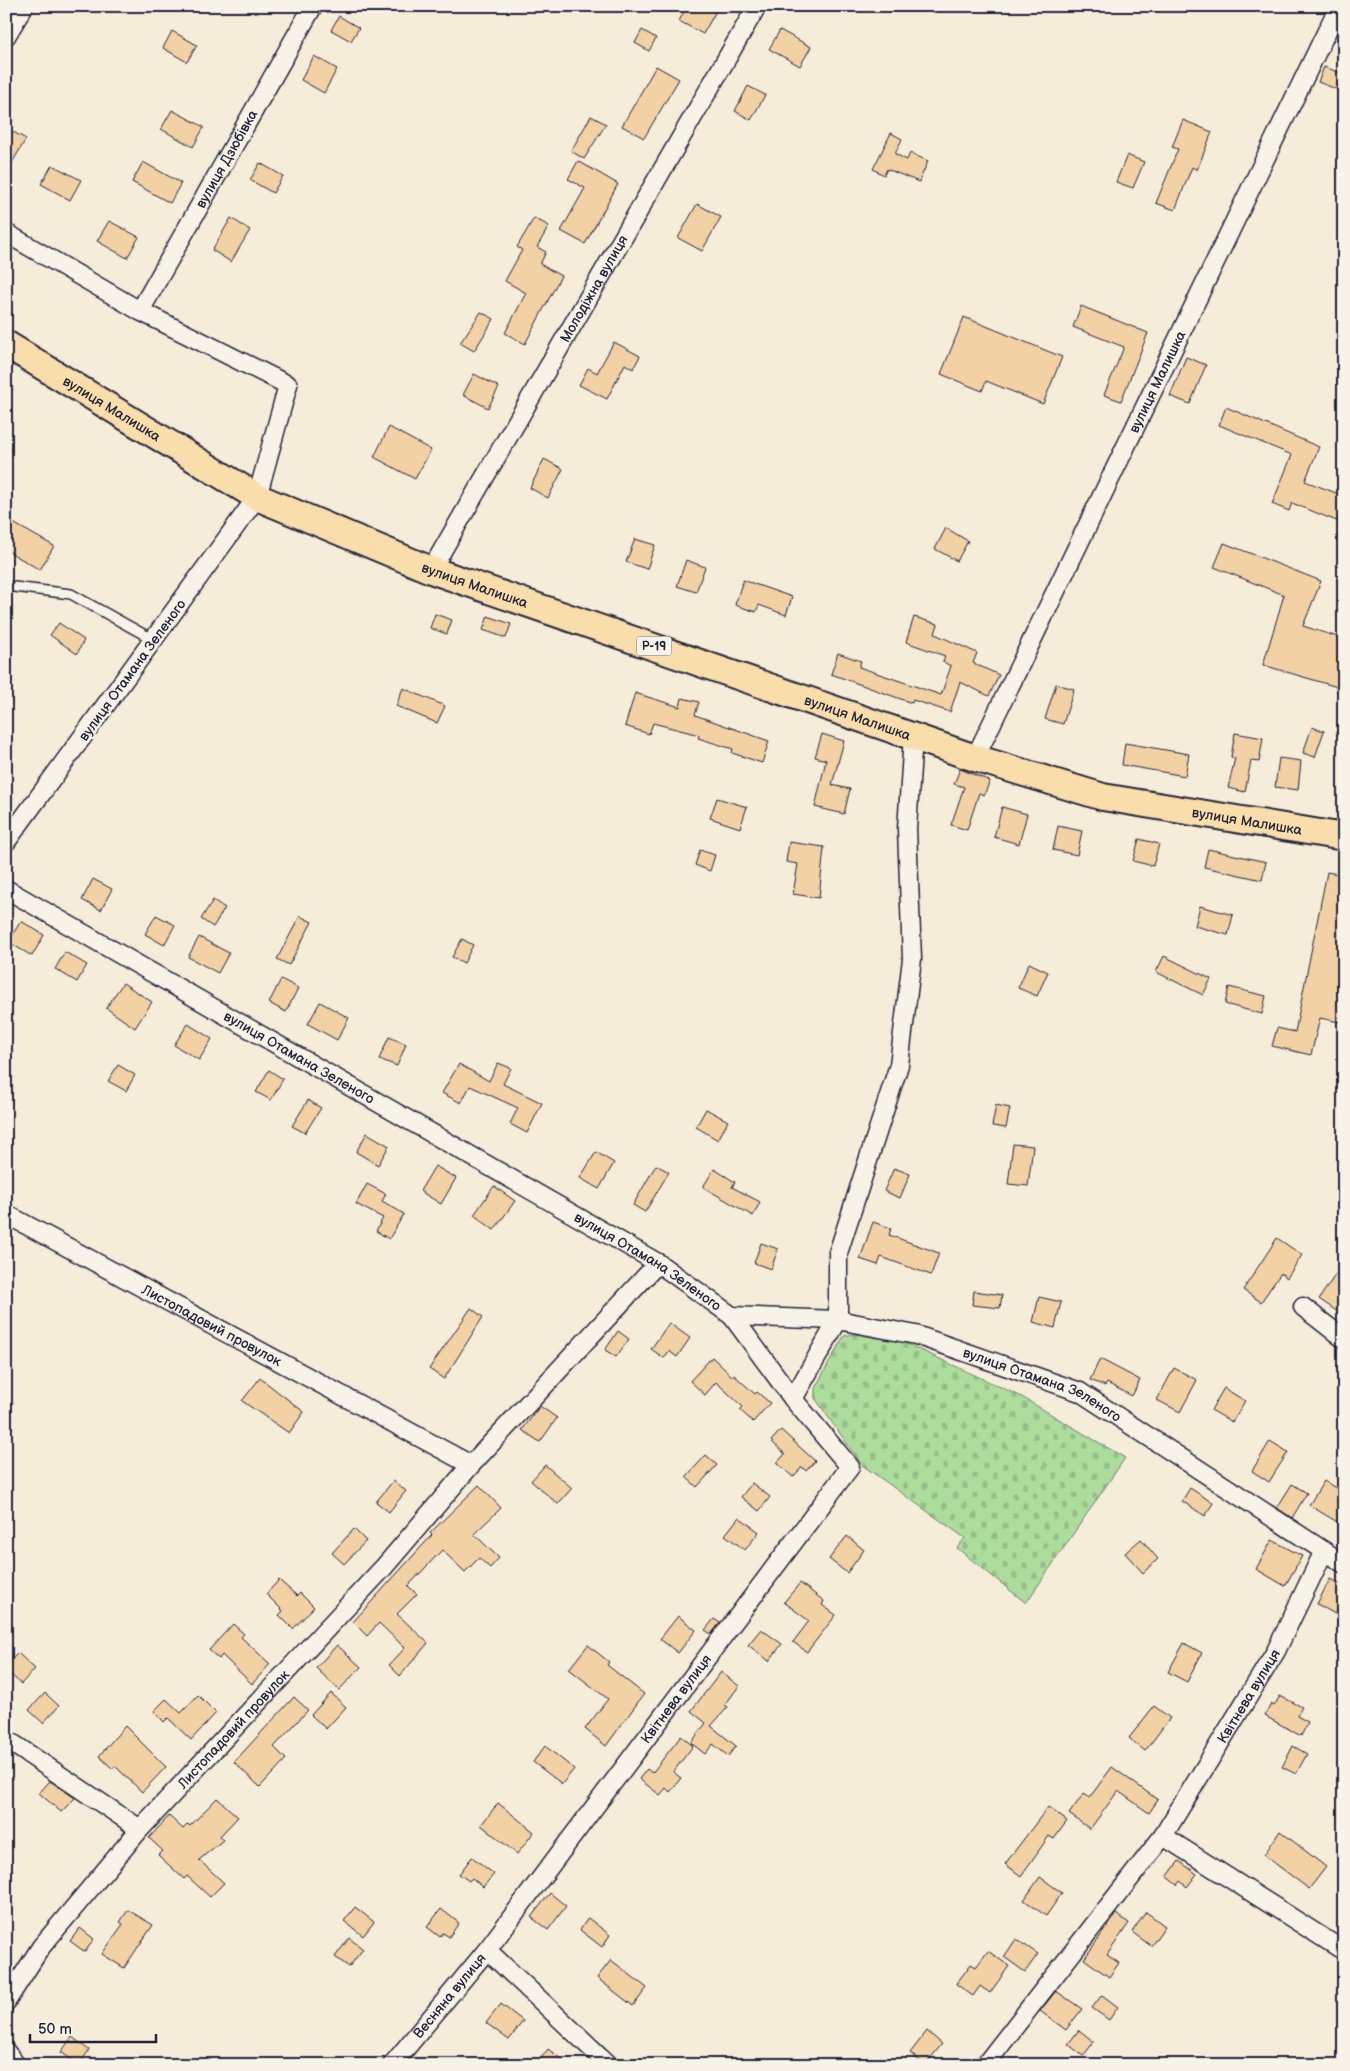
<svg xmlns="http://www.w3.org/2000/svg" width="1350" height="2071" viewBox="0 0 1350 2071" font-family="'Balsamiq Sans',sans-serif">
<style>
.cemetery{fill:url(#cemetery-stones);stroke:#68806c}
.building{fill:#f2d1a4;stroke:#22223b}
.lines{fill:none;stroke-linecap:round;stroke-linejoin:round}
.service-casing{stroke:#22223b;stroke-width:12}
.minor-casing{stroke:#22223b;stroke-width:21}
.primary-casing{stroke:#22223b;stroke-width:30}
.service{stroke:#f7f3e8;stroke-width:9}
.minor{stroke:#f7f3e8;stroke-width:18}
.primary{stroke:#f9deab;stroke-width:26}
.labels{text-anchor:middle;stroke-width:5;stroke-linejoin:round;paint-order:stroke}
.shield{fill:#f7f3e8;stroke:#62616f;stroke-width:1}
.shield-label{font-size:12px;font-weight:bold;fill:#22223b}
.street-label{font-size:14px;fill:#22223b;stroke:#f7f3e8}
</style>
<defs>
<pattern id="cemetery-stones" width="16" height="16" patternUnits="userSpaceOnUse" patternTransform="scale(1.25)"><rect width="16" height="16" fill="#addd9d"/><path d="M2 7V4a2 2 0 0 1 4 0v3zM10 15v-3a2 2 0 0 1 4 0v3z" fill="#95bd88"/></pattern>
</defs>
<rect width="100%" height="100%" fill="#f6ecda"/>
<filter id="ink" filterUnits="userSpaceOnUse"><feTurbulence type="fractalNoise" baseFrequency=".02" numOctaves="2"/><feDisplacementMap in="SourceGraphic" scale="10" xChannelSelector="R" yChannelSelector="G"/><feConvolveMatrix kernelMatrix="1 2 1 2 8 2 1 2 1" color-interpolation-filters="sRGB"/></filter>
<g filter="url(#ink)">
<!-- cemetery -->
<path class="cemetery" d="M854,1334l49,8 117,54 105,62 -99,145 -69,-55 8,-10 -103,-73 -47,-67v-10l29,-52z"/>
<!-- building -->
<path class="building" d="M687,6h21l8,5 -13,23 -24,-13z
M339,16l20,12 -8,13 -20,-11z
M642,30l14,8 -7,13 -14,-8z
M780,30l31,17 -11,19 -31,-17z
M172,31l25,14 -10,17 -24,-14z
M314,56l23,13 -13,24 -23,-13z
M656,66l23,13 -35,59 -22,-12z
M1324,67l20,7v18l-26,-10z
M748,86l17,9 -14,25 -16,-9z
M172,110l32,17 -11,20 -32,-18z
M591,116l15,8 -22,35 -13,-8z
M1183,120l29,12 -15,38 -5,-3 -17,43 -19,-7 22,-54 -6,-2z
M6,128l20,11 -20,34z
M891,133l11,6 -7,15 12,6 3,-7 18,8 -9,21 -32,-13 -3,6 -11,-6z
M1127,155l17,7 -11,26 -17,-6z
M578,161l40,23 -33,60 -24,-13 24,-43 -17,-9z
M143,162l38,21 -11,20 -38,-21z
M260,163l23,13 -10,17 -23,-13z
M52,165l29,15 -11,20 -29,-16z
M697,204l24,13 -19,34 -24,-13z
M231,218l19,12 -19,32 -19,-12z
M534,218l15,8 -12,21 9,5 -6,12 21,12 -36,68 -20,-11 21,-40 -21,-12 17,-31 -5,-3z
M109,221l30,16 -12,21 -30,-17z
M1081,306l67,27 -27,68 -17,-6 20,-48 -51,-20z
M481,312l13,7 -20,32 -14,-8z
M964,317l98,40 -19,47 -57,-23 -4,10 -41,-17z
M614,342l26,14 -7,13 -8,-5 -18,35 -28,-14 9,-17 9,5z
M1186,357l20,8 -16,39 -20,-8z
M474,374l25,13 -11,21 -25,-13z
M1226,407l93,40 -14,34 39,15v28l-52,-21 -3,8 -17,-7 20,-49 -73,-30z
M389,427l42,23 -16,29 -41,-22z
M544,459l19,10 -15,29 -18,-10z
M6,519l48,27 -14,24 -34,-20z
M946,528l22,13 -11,20 -22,-12z
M635,539l20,6 -8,24 -21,-7z
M1224,543l97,38 -18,45 41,13v50l-81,-24 21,-70 -70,-28z
M686,560l19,7 -9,25 -19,-6z
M743,580l49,17 -6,18 -27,-10 -3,7 -21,-7z
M435,614l17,6 -5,14 -17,-6z
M488,616l23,8 -5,14 -23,-8z
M914,617l24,7 -3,10 42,19 -4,10 26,12 -10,21 -29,-14 -10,30 -37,-12 -1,3 -81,-29 7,-21 23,8 -2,6 82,28 10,-29 -8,-4 2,-6 -39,-14z
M59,623l25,17 -7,14 -27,-19z
M1056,684l18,5 -11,35 -18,-5z
M403,688l42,18 -8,17 -41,-17z
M635,693l45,14 2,-9 17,4 -4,13 74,26 -7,22 -30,-10 1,-4 -35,-11 1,-3 -46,-12 -4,11 -24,-8z
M1312,727l12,4 -9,26 -12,-4z
M1235,733l28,5 -4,24 -8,-1 -6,31 -17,-4 7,-30 -4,-1z
M822,734l22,7 -12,44 18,4 -6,25 -29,-7 11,-47 -11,-3z
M1125,743l64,11 -4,22 -63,-11z
M1279,758l22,3 -3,29 -23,-3z
M960,769l30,12 -6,14 -5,-2 -12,37 -16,-5 13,-38 -10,-3z
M717,798l30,9 -7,21 -30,-10z
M1002,807l25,7 -8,30 -25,-7z
M1058,826l24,5 -5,24 -24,-5z
M1139,839l20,5 -6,22 -20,-5z
M789,842l35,5 -5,51 -26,-4 5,-30 -12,-2z
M1208,849l58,13 -4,18 -58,-13z
M700,850l15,5 -5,16 -15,-6z
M1327,872l17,3v148l-24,-5 -9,37 -39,-9 5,-18 18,4z
M93,879l19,10 -11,21 -19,-10z
M213,900l12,8 -12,19 -12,-8z
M1200,906l33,9 -5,20 -33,-9z
M156,915l19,10 -11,20 -19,-11z
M300,916l12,6 -23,43 -12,-6z
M21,921l23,14 -12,21 -24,-14z
M199,937l30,16 -11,20 -30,-16z
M462,939l11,6 -9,18 -12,-6z
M65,952l22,13 -10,17 -22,-13z
M1164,956l47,23 -8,16 -47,-23z
M1029,963l19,9 -11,24 -19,-8z
M281,979l17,9 -12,24 -17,-9z
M123,983l29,19 -17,26 -29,-20z
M1229,987l37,9 -4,18 -37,-10z
M320,1002l29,16 -12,22 -29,-16z
M188,1024l24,15 -13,21 -25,-15z
M389,1037l17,7 -9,22 -18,-7z
M498,1063l13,5 -8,16 39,19 -15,30 -17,-9 8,-16 -48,-22 -9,17 -19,-10 17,-29 30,17z
M118,1065l17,10 -9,16 -18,-10z
M269,1070l14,9 -12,21 -15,-8z
M308,1100l13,8 -16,25 -13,-7z
M996,1105l14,3 -4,20 -14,-2z
M706,1109l22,12 -10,19 -22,-13z
M367,1133l22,13 -11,19 -22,-13z
M1013,1144l20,2 -5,40 -20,-2z
M596,1152l18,11 -15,26 -19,-11z
M656,1165l13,7 -24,40 -12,-7z
M435,1166l21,12 -15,26 -21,-13z
M894,1168l16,6 -10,24 -16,-7z
M714,1169l21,13 -3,5 28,15 -7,14 -50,-29z
M367,1184l19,10 -4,7 22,13 -15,25 -13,-8 7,-13 -27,-14z
M494,1186l21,15 -21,29 -20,-15z
M873,1222l18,6 -2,7 50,18 -8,22 -50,-18 -3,8 -18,-6z
M1277,1238l25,17 -15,23 -6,-5 -20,29 -18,-12z
M761,1243l17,6 -7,20 -17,-6z
M1344,1262v41l-6,9 -19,-13z
M974,1291l28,4 -2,13 -28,-3z
M1039,1297l22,5 -6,26 -22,-6z
M471,1308l12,9 -39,62 -15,-10z
M669,1323l21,15 -13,19 -8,-6 -5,7 -13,-9z
M618,1331l11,8 -13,18 -11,-7z
M712,1357l21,20 1,-2 21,19 2,-2 13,11 -17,19 -13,-12 3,-3 -27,-25 -11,13 -15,-14z
M1100,1359l40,21 -8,16 -25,-13 -2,3 -15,-6z
M1174,1368l23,12 -17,32 -23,-12z
M260,1378l44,34 -15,21 -47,-32z
M1224,1388l21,13 -13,21 -21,-12z
M540,1406l17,12 -17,24 -18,-12z
M781,1430l34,31 -9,10 -4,-4 -9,10 -16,-14 8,-9 -14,-13z
M1270,1441l18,11 -19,30 -17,-11z
M706,1455l11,10 -20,22 -11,-10z
M545,1465l27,23 -14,16 -27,-23z
M393,1481l13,10 -17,21 -13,-10z
M1324,1481l20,12v33l-35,-21z
M752,1483l18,14 -11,14 -18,-14z
M1292,1484l15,9 -15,25 -15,-10z
M479,1485l22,23 -27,26 25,24 -9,10 -11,-10 -14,14 -23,-22 -34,36 9,8 -20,20 31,29 -28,33 -11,-11 16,-17 -26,-25 -12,13 -14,-14 79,-87 -2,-2z
M1190,1488l23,15 -8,13 -23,-15z
M739,1517l20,15 -14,18 -20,-15z
M354,1529l12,12 -22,23 -12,-11z
M847,1536l17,14 -17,23 -18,-14z
M1141,1539l17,20 -15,14 -18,-20z
M1272,1540l30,16 -17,30 -29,-17z
M1330,1579l14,7v13l-9,15 -18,-10z
M279,1580l18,16 3,-3 14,14 -21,22 -14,-14 4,-4 -17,-17z
M800,1583l24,18 -2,4 14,10 -29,37 -14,-10 16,-21 -25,-19z
M678,1616l18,14 -18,23 -18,-14z
M714,1619l6,4 -9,11 -6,-4z
M233,1624l11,10 -3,3 29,27 -18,20 -30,-29 -3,4 -10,-9z
M761,1629l21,15 -13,17 -21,-16z
M1184,1643l18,10 -15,29 -19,-10z
M337,1645l24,22 -22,23 -23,-22z
M588,1645l21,17 -2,3 37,29 -38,52 -21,-17 23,-30 -39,-30z
M18,1653l17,16 -14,15 -15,-14v-5z
M721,1672l18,14 -14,19 3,2 -17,19 25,20 -8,10 -15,-12 -8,10 -14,-11 15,-20 -15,-12z
M45,1693l14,13 -16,17 -14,-13z
M331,1693l15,14 -20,22 -15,-14z
M198,1695l18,18 -25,27 -23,-22 -4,4 -10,-11 12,-12 15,14z
M1280,1696l22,11 -5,9 11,6 -7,14 -36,-20 6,-12 3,2z
M294,1697l14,13 -34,37 12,12 -26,28 -26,-25z
M1154,1706l16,12 -25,33 -16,-13z
M125,1726l41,41 -24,25 -27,-26 -2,3 -14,-13z
M681,1736l12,10 -20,26 8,6 -11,14 -4,-4 -6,7 -21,-16 8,-10 5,4z
M545,1746l29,23 -12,15 -29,-22z
M1293,1746l14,8 -11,20 -14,-7z
M1112,1767l46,33 -9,13 -31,-22 -28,38 -21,-15 15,-21 6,4z
M50,1781l25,17 -14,14 -22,-19z
M217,1798l21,19 -18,19 3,4 -24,20 25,23 -14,14 -23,-21 -3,3 -26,-24 5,-4 -14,-13 20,-22 14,13 5,-5 2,2z
M498,1803l36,29 -17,22 -36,-29z
M1048,1807l19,14 -13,18 -5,-3 -28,40 -16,-12z
M1280,1831l46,36 -17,22 -45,-34z
M472,1857l22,17 -11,13 -11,-9 -3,3 -10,-7z
M1179,1861l18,13 -10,13 -7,-6 -3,4 -10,-8z
M1040,1877l22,16 -16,23 -22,-16z
M550,1893l16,13 -18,24 -17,-13z
M355,1907l19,15 -11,14 -19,-15z
M441,1909l18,14 -10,14 -6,-4 -3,4 -13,-10z
M128,1910l25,15 -29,43 -22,-14 21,-30 -3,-2z
M1146,1912l19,14 -14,20 -19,-14z
M1116,1914l13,9 -22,32 12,8 -10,14 -25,-18z
M588,1918l22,17 -8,12 -22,-17z
M80,1928l14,11 -9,13 -15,-11z
M349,1938l14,11 -14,18 -14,-10z
M1016,1939l22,15 -13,18 -21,-15z
M988,1951l21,15 -19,27 -10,-7 -7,10 -17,-12 15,-20 5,3z
M611,1960l36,28 -14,18 -36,-28z
M1056,1991l26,18 -16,21 -26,-19z
M1102,1995l16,12 -9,13 -17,-12z
M501,2004l22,17 -14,19 -23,-17z
M1079,2030l15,12 -11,14 -15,-12z
M927,2031l15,13 -17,21 -15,-12z
M72,2037l17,13 -10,15 -18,-13z
M548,2049l21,16h-33z"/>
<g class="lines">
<defs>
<path id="service" d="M6,586l65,8 83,46"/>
<g id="minor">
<path d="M6,36l18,-30"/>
<path d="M6,233l134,78 148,74 -31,112 -251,345"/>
<path id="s1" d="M140,311l173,-305"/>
<path id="s2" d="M431,570l326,-564"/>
<path id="s3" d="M975,758l364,-752"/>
<path id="s4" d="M6,889l652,374 74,53 106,4 78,15 164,57 264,172"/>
<path id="s5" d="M6,1214l465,251"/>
<path d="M1303,1307l41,32"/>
<path d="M793,1399l45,-79v-67l61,-188 13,-106 -5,-130 6,-93"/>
<path d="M6,1739l134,90"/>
<path d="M1163,1836l181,115"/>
<path id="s6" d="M6,2002l35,-55 99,-118 244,-262 87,-102 187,-202"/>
<path d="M6,2052l10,13"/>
<path id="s7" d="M392,2065l95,-115"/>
<path id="s8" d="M609,2065l-122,-115 363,-483 -57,-68 -61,-83"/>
<path id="s9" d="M985,2065l178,-229 113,-185 48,-100"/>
</g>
<g id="primary">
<path id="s10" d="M6,344l251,153 174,73 544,188 128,39 241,40"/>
</g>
</defs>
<!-- service casing -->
<use href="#service" class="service-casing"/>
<!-- minor casing -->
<use href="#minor" class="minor-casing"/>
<!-- primary casing -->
<use href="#primary" class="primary-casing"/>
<!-- service -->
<use href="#service" class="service"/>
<!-- minor -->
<use href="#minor" class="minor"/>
<!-- primary -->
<use href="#primary" class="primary"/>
</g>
</g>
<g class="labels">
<!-- shield labels -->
<rect class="shield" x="636.5" y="636.5" width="35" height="19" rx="4"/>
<g class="shield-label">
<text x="654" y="650">Р-19</text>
</g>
<!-- street labels -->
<g class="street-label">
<text dy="5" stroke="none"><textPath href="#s1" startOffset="175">вулиця Дзюбівка</textPath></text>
<text dy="5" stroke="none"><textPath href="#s2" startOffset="325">Молодіжна вулиця</textPath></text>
<text dy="5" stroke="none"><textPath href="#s3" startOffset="418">вулиця Малишка</textPath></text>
<text dy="5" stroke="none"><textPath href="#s10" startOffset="124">вулиця Малишка</textPath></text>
<text dy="5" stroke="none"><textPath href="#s10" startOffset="529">вулиця Малишка</textPath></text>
<text transform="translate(132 670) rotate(-54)" y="5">вулиця Отамана Зеленого</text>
<text dy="5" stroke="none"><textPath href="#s10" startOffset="934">вулиця Малишка</textPath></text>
<text dy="5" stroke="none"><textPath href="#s10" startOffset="1338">вулиця Малишка</textPath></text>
<text dy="5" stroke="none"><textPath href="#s4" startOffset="338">вулиця Отамана Зеленого</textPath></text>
<text dy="5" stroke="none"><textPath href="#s4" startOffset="742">вулиця Отамана Зеленого</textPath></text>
<text dy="5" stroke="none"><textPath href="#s5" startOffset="234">Листопадовий провулок</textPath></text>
<text dy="5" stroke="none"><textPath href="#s4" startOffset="1164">вулиця Отамана Зеленого</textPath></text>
<text dy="5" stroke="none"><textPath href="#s9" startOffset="454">Квітнева вулиця</textPath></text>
<text dy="5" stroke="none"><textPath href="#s8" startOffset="482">Квітнева вулиця</textPath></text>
<text dy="5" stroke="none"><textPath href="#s6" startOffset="356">Листопадовий провулок</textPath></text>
<text dy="5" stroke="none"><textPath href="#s7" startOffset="90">Весняна вулиця</textPath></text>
</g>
</g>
<!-- margin -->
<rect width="1350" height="2071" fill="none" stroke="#f7f3e8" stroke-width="25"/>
<rect x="12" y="12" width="1325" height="2046" fill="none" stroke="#22223b" stroke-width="2" filter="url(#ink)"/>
<!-- scale -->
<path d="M30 2034v8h126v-8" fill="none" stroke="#22223b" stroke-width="2.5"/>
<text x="38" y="2034" font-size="15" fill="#22223b" stroke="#f7f3e8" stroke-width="4" paint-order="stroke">50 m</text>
</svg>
